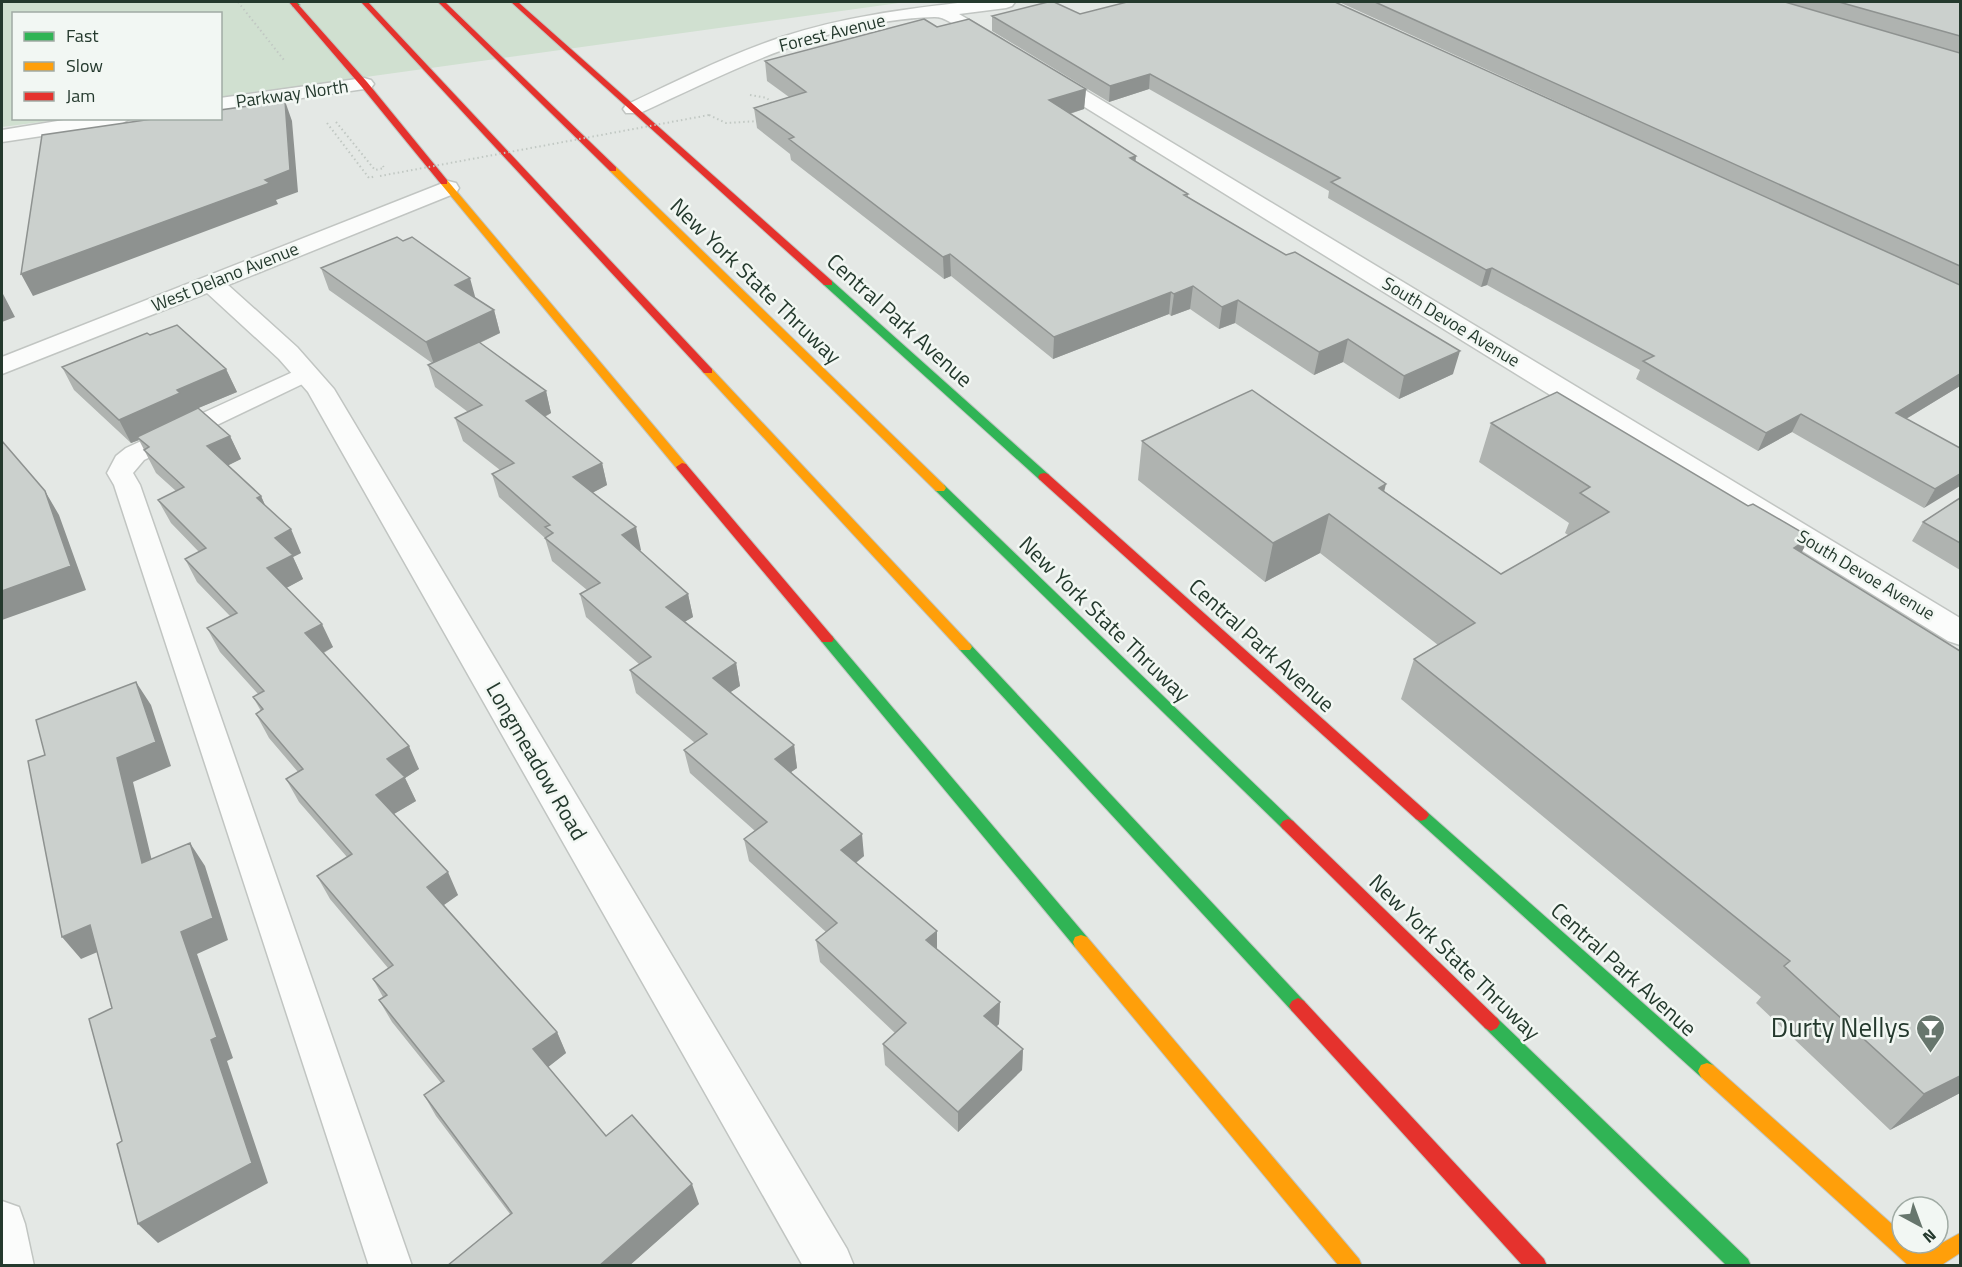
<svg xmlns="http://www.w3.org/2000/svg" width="1962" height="1267" viewBox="0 0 1962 1267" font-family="'Titillium Web',sans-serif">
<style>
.green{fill:#d0e0d0}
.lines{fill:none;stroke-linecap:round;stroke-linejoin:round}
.lane-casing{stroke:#c1c5c2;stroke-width:3}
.street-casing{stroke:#c1c5c2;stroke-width:3}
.fast-casing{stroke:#c0c6c2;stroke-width:2}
.slow-casing{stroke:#c0c6c2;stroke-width:2}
.jam-casing{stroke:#c0c6c2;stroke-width:2}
.path{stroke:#c1c8c3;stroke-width:2;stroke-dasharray:1.5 3;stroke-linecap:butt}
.lane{fill:#fbfcfb;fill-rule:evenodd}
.street{fill:#fbfcfb;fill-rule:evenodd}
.fast{fill:#30b455;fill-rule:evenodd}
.slow{fill:#ff9f0a;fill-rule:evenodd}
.jam{fill:#e5322d;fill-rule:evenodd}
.path-bridge{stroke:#c1c8c3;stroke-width:2;stroke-dasharray:1.5 3;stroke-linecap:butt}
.wall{fill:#afb3b0}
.shaded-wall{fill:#8e9290}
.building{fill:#cbd0cd;stroke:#8e9290;stroke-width:1.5}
.labels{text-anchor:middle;stroke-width:5;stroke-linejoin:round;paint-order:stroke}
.far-street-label{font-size:18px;fill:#24392d;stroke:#f2f7f3}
.street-label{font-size:22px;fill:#24392d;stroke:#f2f7f3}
.near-poi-label{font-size:27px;fill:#24392d;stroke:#f2f7f3;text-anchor:end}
</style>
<rect width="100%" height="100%" fill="#e4e8e5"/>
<!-- green -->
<path class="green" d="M2,2h904l-685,95 -1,-83h-206v104l50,1 -62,8z"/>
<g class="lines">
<defs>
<path id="lane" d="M306,366l9,2 3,5 -3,5 -171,82 -11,13 7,12 272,781h-43l-255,-781 -7,-12 9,-17 10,-8z"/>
<path id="street" d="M967,2h48l-3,4 -6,2 -47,6 44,26 3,4 -3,4c-25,6 -47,-32 -69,-31 -105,3 -201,53 -294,96h-14l-3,-4 3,-4c51,-24 102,-50 156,-68 60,-20 123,-28 185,-35z
M1048,70l7,2 905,546v27l-12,-4 -907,-561 -3,-4 3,-4z
M364,78l7,2 3,4 -3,4 -151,22v-12z
M76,118h55l-10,6 -119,18v-12z
M448,181l8,2 3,5 -3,5 -228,92 69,62 37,42 513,860 7,17h-51l-495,-874 -29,-33 -72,-66 -205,81v-17z
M2,1201l17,6 6,17 9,42h-32z"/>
<path id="fast" d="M291,2h6l3,3 -7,2z
M828,280l4,1 216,193 2,3 -2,3h-8l-216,-195 -1,-2z
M940,484l4,1 349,336 3,4 -3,4 -5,2 -5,-2 -347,-338 -2,-3z
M827,634l5,2 255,301 2,5 -2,5 -6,2 -6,-2 -253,-305 -2,-3 2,-3z
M965,642l5,2 334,357 3,5 -3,5 -6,3 -6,-3 -332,-361 -2,-3z
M1421,809l5,2 287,254 3,6 -3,6 -6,2 -6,-2 -285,-258 -3,-4 3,-4z
M1491,1015l6,3 251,241 3,7h-24l-242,-238 -3,-5 3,-5z"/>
<path id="slow" d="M610,167h6l328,318 2,3 -2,3h-8l-326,-320z
M441,180h6l239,284 2,3 -2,3h-8l-237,-286z
M708,368l4,1 258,275 2,3 -2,3h-10l-256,-277 -2,-2z
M1081,935l6,2 272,322 3,7h-23l-264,-319 -2,-5 2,-5z
M1707,1063l6,2 189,168v10h11l11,10 36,-20v20l-20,13h-31l-208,-189 -3,-6 3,-6z"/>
<path id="jam" d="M289,2h7l71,80 80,98v4h-6l-80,-98z
M361,2h7l344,367v4h-8z
M438,2h7l171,165v4h-6z
M511,2h7l314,279v4h-8z
M682,463l4,1 146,172 2,3 -2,3h-10l-144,-172 -2,-3z
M1044,473l4,1 378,337 3,4 -3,4 -5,2 -5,-2 -376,-339 -2,-3 2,-3z
M1288,819l5,2 204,197 3,5 -3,5 -6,3 -6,-3 -202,-199 -3,-4 3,-4z
M1298,998l6,3 240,258 3,7h-24l-231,-255 -3,-5 3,-5z"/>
</defs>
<!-- lane casing -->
<use href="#lane" class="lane-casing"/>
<!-- street casing -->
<use href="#street" class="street-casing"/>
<!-- fast casing -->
<use href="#fast" class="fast-casing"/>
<!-- slow casing -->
<use href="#slow" class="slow-casing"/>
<!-- jam casing -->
<use href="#jam" class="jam-casing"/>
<!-- path -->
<path class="path" d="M238,2l46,58
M750,95l17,3 7,8
M709,115l17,8 33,-2
M336,122l39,48 9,-2 -1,-2
M327,123l42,55 7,-2"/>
<!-- lane -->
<use href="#lane" class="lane"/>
<!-- street -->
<use href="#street" class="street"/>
<!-- fast -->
<use href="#fast" class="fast"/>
<!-- slow -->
<use href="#slow" class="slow"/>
<!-- jam -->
<use href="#jam" class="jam"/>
<!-- path-bridge -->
<path class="path-bridge" d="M380,176l329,-61"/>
</g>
<!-- wall -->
<path class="wall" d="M1339,2h621v384l-54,33 54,29 -36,60 -132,-76 -34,19 -122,-72 4,-9 -153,-85 -6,2 -153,-89 1,-7 -180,-102 -40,13 -117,-71v-15l88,-2 517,106z
M937,27l149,62 -2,20 -14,5 65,48 53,32v3l265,177 -54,25 -56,-37 -29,13 -79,-52 -16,6 -29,-20 -19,7 -2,-2 -116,45 -102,-83 -7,3 -153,-119 -1,-6 -33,-26 -3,-20 35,-11 -22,-16 -2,-20z
M321,268l155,30 18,12 6,23 -20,10 66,48 5,22 -6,4 57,46 5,22 -15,8 49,57 -1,1 48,43 5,23 -8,4 51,42 4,23 -10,6 64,53 3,23 -6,4 73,84 -8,7 81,68v19l63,52 -1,22 -3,3 27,22 -1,21 -64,62 -73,-67 -2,-21 12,-11 -75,-71 -4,-22 10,-8 -77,-71 -5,-22 11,-8 -65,-58 -6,-23 11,-7 -59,-50 -6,-23 9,-6 -53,-47 -6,-23 7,-4 -35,-29 -7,-23 -46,-41 -7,-23 8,-4 -37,-29 -8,-23 13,-6 -33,-25 -7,-22 4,-2 -103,-73z
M150,335l76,34 11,23 -39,16 32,28 11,23 -13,6 33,31 4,9 36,48 -8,4 10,22 -17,9 47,59 -9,6 95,116 -14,9 11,23 -22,13 64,81 -14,10 113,127 9,21 -18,14 58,69 93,68 -70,62h-182l63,-52 -74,-98 -12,-21 17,-12 -49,-61 -13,-22 4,-3 -10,-18 15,-11 -58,-69 -13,-23 30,-19 -48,-55 -13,-23 12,-7 -29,-34 -13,-24 5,-3 -8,-14 5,-3 -38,-42 -13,-24 23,-12 -33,-34 -12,-23 14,-7 -28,-29 -13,-23 18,-9 -20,-18 -17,-33 -8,3 -57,-53 -12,-23z
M1491,423l257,83 62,31 -9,16 159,98v442l-70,37 -134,-127 5,-6 -360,-298 13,-40 24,-14 -118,-92 -55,29 -127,-102 4,-39 242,50 117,83 67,-39 -3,-2 4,-10 -90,-61z
M1960,498v72l-48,-29 11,-19z"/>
<!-- shaded-wall -->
<path class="shaded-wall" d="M1150,74l-1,15 -40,13 1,-16z
M1086,89l-2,20 -35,11v-20z
M285,101l7,20 6,71 -22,8 2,4 -245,92 -12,-22 244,-94z
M1136,156l-2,21 -4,-19z
M950,254l1,22 -7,3 -1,-22z
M1492,268l-5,17 -6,2 5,-17z
M470,278l6,22 -21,-15z
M1193,286l-3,23 -19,7 3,-22z
M2,292l13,25 -13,5z
M1171,292l-2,22 -116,45 1,-22z
M1238,300l-3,23 -16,6 3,-22z
M494,310l6,23 -66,31 -8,-22z
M1348,339l-5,23 -29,13 5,-23z
M1460,351l-7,23 -54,25 5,-23z
M226,369l11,23 -48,20 -52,25 2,3 -8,3 -12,-23 58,-30z
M1960,374v12l-74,45 10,-18z
M546,391l5,22 -19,10 -6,-22z
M1801,414l-9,18 -34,19 8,-18z
M230,436l11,23 -22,11 -12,-24z
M602,463l5,22 -28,15 -6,-23z
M1960,474v12l-36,22 11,-19z
M1386,484l-10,40 3,-36z
M45,491l14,24 27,75 -84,30v-29z
M261,496l10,23 -14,-21z
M1329,514l-9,39 -55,29 8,-39z
M636,527l5,23 -13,8 -6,-23z
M291,529l10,24 -8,4 10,22 -24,13 -12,-24 8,-30z
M1810,537l-22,40 6,-29z
M688,594l5,23 -22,13 -5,-23z
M322,624l11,23 -16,9 -12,-23z
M736,663l4,23 -23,15 -4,-23z
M136,682l15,23 20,61 -38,16 25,104 -16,-23 -25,-105z
M794,745l3,23 -19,13 -3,-22z
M409,746l10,23 -14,9 11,23 -29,17 -11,-23 11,-36z
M862,834l2,22 -20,16 -3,-22z
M190,843l15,23 23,74 -31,14 36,104 -6,3 41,122 -110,60 -20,-19 73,-184 -30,-108z
M448,872l10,23 -20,14 -11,-22z
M90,925l17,23 -26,11 -19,-22z
M937,931v22l-11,-13z
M1000,1002l-1,22 -15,14v-22z
M557,1032l9,21 -23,18 -10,-22z
M1023,1049l-1,21 -64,62v-20z
M1960,1076v17l-70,37 34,-36z
M692,1184l7,20 -70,62h-30z"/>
<!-- building -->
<path class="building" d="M1048,2h6l26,12 47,-12h208l625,283v89l-64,39 64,35v26l-25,15 -134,-75 -35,19 -123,-72 11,-5 -162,-88 -6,2 -155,-88 9,-4 -190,-104 -40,12 -118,-70z
M1375,2h410l175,51v213z
M1839,2h121v34z
M924,19l13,8 32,-8 117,70 -37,11 87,56 -6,2 58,36 -4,1 102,60 9,-3 165,99 -56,25 -56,-37 -29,13 -81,-52 -16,7 -29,-21 -19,8 -3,-2 -117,45 -104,-83 -7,3 -154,-118 5,-2 -40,-29 52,-16 -41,-31z
M285,101l5,69 -25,10 5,3 -249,91 21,-139 117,-17h61v-8z
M397,237l6,4 9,-4 58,41 -15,7 39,25 -68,32 -105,-74z
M177,325l49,44 -49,21 3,3 -61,27 -57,-53 85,-34 3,2z
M479,342l67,49 -20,10 76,62 -29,14 63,50 -14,8 66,59 -22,13 70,56 -23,15 81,67 -19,14 87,75 -21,16 96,81 -11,9 74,62 -16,14 39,33 -65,63 -75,-68 23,-21 -90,-83 21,-17 -93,-84 23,-17 -83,-72 23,-16 -77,-64 21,-13 -71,-63 20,-11 -55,-45 8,-5 -8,-6 5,-2 -58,-51 22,-11 -59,-45 27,-13 -54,-40z
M1252,390l134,94 -7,4 122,86 108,-62 -29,-19 10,-6 -99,-64 66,-31 191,114 5,-2 57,33 -16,11 166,103v425l-36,18 -140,-128 6,-5 -376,-302 61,-36 -146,-109 -56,29 -131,-102z
M198,408l32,28 -23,10 54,50 -4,2 34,31 -16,9 18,17 -26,13 55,56 -17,9 104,113 -22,13 18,18 -29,18 72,77 -21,15 130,145 -24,17 73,87 26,-21 60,69 -93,82h-152l65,-53 -88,-118 20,-14 -65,-81 8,-5 -14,-16 20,-14 -76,-89 35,-22 -66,-75 17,-10 -47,-55 7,-5 -10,-12 11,-6 -57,-63 30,-15 -52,-54 21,-11 -48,-48 26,-13 -40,-37 5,-3 -12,-10z
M2,441l43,50 26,75 -69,25z
M1960,498v45l-37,-21z
M136,682l20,60 -39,16 25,105 48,-20 23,75 -32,14 36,105 -6,3 41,123 -114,61 -21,-80 5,-3 -33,-122 23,-11 -22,-83 -28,12 -34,-176 17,-6 -9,-35z"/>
<!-- icons -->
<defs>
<symbol id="bar-pin" viewBox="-11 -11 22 30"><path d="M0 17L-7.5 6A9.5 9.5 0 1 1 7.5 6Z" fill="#67766d" stroke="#f2f7f3"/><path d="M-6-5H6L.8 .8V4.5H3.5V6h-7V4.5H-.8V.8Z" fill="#fff"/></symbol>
</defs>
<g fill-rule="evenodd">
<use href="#bar-pin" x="1914" y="1012" width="33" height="45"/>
</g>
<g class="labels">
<!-- far-street labels -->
<g class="far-street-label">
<text transform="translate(832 33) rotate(-14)" y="6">Forest Avenue</text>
<text transform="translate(292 94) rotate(-8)" y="6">Parkway North</text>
<text transform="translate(225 277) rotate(-22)" y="6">West Delano Avenue</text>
<text transform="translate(1451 322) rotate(31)" y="6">South Devoe Avenue</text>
<text transform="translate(1866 575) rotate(31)" y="6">South Devoe Avenue</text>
</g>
<!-- street labels -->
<g class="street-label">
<text transform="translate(756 281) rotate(44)" y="8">New York State Thruway</text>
<text transform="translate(900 320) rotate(42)" y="8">Central Park Avenue</text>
<text transform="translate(1105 619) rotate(44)" y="8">New York State Thruway</text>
<text transform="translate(1262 645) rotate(42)" y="8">Central Park Avenue</text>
<text transform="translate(537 761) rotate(60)" y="8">Longmeadow Road</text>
<text transform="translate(1455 957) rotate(44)" y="8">New York State Thruway</text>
<text transform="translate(1624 969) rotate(42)" y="8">Central Park Avenue</text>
</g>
<!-- near-poi labels -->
<g class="near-poi-label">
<text x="1910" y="1037">Durty Nellys</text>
</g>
</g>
<!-- border -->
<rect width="1962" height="1267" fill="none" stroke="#24392d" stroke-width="6"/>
<!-- legend -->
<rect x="12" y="12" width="210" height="108" fill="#f2f7f3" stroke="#a0aba4" stroke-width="1.5"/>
<rect x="24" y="32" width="30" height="9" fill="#30b455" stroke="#a0aba4" stroke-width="1.5"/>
<text x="66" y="42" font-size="18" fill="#24392d">Fast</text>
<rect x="24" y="62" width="30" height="9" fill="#ff9f0a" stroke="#a0aba4" stroke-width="1.5"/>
<text x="66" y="72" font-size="18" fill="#24392d">Slow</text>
<rect x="24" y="92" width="30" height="9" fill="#e5322d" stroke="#a0aba4" stroke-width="1.5"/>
<text x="66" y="102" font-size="18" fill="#24392d">Jam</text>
<!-- north arrow -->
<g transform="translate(1920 1225) rotate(139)"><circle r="28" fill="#f2f7f3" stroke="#a0aba4" stroke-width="1.5"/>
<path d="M0-4.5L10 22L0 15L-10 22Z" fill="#67766d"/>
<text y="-9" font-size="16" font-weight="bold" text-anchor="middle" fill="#24392d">N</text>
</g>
</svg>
